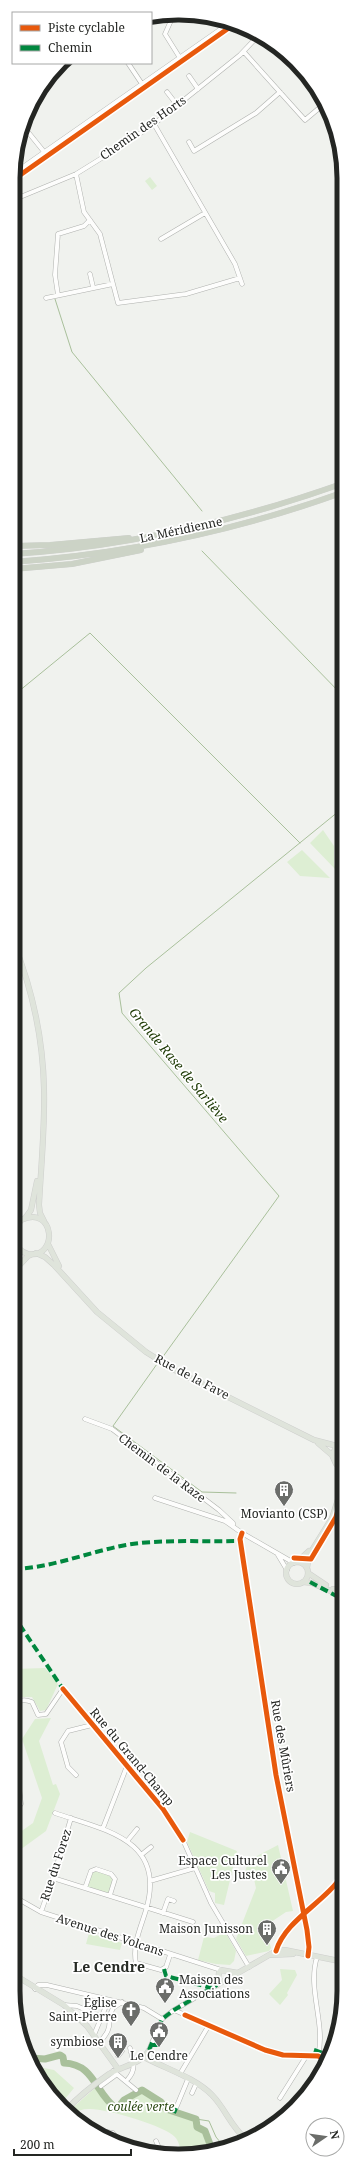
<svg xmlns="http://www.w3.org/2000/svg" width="357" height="2169" viewBox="0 0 357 2169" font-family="'Noto Serif',serif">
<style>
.green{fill:#ddeed3}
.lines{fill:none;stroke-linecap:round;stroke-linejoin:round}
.stream{stroke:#a9c09b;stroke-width:1}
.river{stroke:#a9c09b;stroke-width:7}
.minor-casing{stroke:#afb1ae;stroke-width:5}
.major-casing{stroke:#cecfcd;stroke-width:6}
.highway-casing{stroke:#cecfcd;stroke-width:6}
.minor{stroke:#fdfdfc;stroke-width:4}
.major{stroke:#dfe4db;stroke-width:5}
.highway{stroke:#ccd3c6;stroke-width:5.5}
.quiet{stroke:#00873e;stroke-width:4;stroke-dasharray:8 4;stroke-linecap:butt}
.cycleway-casing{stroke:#fff;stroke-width:8}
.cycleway{stroke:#e8590c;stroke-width:5}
.labels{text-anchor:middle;stroke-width:3.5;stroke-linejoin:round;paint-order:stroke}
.street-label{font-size:12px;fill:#242623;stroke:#fff}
.poi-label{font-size:12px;fill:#242623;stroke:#fff;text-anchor:end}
.park-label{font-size:12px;font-style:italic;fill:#2b4913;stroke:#fff}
.water-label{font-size:13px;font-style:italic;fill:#1a3700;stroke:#fff}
.quarter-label{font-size:14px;font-weight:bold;fill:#272b25;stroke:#fff}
.rim{fill:none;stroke:#242623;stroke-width:5}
</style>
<rect width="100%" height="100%" fill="#f0f2ee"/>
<!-- green -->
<path class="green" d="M150,177l7,9 -5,4 -7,-9z
M323,830l11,16v18l2,6 -26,-27z
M302,850l28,28 -30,-2 -13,-14z
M45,1668l13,16 -12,26 -6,1 -8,-14h-12l-7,3v-31z
M51,1718l-12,23 14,44 3,-1 4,10 -14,37 -33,24v-18l20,-14 9,-25 -20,-59 13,-20z
M190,1832l47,19 -13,54 -9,-2v-10l-6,-2 -22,-49z
M278,1845l15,66 -7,1 -21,14 6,22 -2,3 -23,5 -10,-17 20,-51 -2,-9 -9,-6 4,-17 6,1z
M96,1869l15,5 4,5 -5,16 -25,-7 6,-17z
M225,1932l11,19 -2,10 -4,4 -14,-1 -18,-4 6,-23 10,1z
M89,1933l33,10 -2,7 -34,-6z
M280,1969l15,1 2,5 -10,18 1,2 -8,10 -11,-11 13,-14z
M34,2066l20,4 20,18 -14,17z
M95,2088l16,17 6,3 7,-8 18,-10 19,12 5,7 30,10 1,8 8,4 5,18 -28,5c-2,-5 -3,-13 -7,-17 -9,-11 -71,-29 -86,-28 -7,0 -12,2 -17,5l-4,-2z"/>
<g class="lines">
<!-- stream -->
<path class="stream" d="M55,299l17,53 130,159
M202,551l142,146
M13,696l77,-63 210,210
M162,1358l117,-162 -157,-183 -3,-20 27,-25 198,-161
M157,1364l-44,62 89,66 34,1
M196,2119l13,2 7,16 9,11"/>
<!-- river -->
<path class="river" d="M29,2058l16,1 15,-4 3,2 1,6c31,1 31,31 53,46l7,-9 18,-10 19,12 5,7 30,10 1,8 8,4 6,16 -2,3"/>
<defs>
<path id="minor" d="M173,16l-8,18 15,24
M244,52l61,68 19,-16
M128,63l14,21
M189,76l9,13
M167,92l10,13
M154,124l81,140 7,20
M24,127l21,26
M189,142l5,9 62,-38 24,-21
M13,174l215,-150
M76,174l8,38 16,22 18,69 68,-9 54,-16
M13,200l63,-26 50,-31 28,-19 86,-69 19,-20
M161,239l44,-26
M90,274l3,13
M58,295l-3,-20 3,-41 26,-8 6,-6
M46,298l67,-14
M85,1419l27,10 107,81 14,13v2
M155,1498l70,23 17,12 52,30
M242,1533l-2,6 36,236 31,155 2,17 -1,9
M278,1555l9,15
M13,1705c7,-5 11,-6 19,-3l6,13 8,-1 17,-25 100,120 20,31 28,63 38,64
M76,1775l-8,-8 -7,-25 7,-11 24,-6
M13,1813l8,-9 -2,-17 -6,-7
M55,1813c49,17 112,26 91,97 -5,17 -14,35 -10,53l25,7 5,-3 4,-12
M103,1828l24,-62
M128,1840l9,-11
M141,1855l10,-8
M53,1878l140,44
M150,1881l45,-13
M335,1886l9,6
M85,1888l6,-17 5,-2 15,5 4,5 -5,16
M13,1896l28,16 180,58
M41,1912l12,-34 18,-60
M163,1913l5,-14 6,2
M276,1951c10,-32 49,-48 68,-78
M317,1957c-10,32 9,67 1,99
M35,1989l3,-4h9l97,23 18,11
M64,2005l13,1 32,14
M174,2010l91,40 18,5 35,1 4,2 3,8
M94,2035l12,-29
M99,2043c8,-9 12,-15 10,-26l4,-9 9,-6
M149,2050l13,-31 12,-9 43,-25
M118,2056l4,-5
M113,2071l23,19
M180,2074l29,-49
M128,2079c9,-10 5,-18 2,-31
M101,2086l15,-11
M192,2093l4,-9
M280,2098l27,-43
M176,2108l12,-29
M96,2130l17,3 4,5
M156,2141l3,7 -2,5"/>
<path id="major" d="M13,941c19,47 30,98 31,148 1,39 -3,77 -5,116l1,8 4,8
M26,1217l5,-7 6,-29
M13,1239c3,7 7,13 15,15 31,5 27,-50 -7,-34l-8,12
M48,1244l11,22
M36,1253l9,4 9,8 43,47 49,40 32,20 136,68 23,6
M13,1260l3,-6 -1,-9
M13,1272l15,-16 5,-2
M318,1443l14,12
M344,1443l-7,3 -5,9 4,9 8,4
M339,1466l2,7v11
M297,1562l12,-11
M286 1573a11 11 0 1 1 22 0a11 11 0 1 1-22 0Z
M307,1568l2,-13 23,-37 12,-37
M308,1573l18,12
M303,1582l9,1 32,14
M333,1589l11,3
M271,1955l22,-1
M13,1974l51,31 23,21 31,43
M217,1985l59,-34 9,-1 59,12
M217,1985l2,-12 2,-3 17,3
M144,2057c22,12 50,20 68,38 13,13 19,32 34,44
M66,2110c13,-14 27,-25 43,-36 13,-8 33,-10 40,-24"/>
<path id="highway" d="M13,546l37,-1 79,-7
M13,554c114,-7 224,-33 331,-71
M13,562c114,-8 223,-31 331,-70
M13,569l59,-5 69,-14"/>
</defs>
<!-- minor casing -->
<use href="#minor" class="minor-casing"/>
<!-- major casing -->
<use href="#major" class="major-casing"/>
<!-- highway casing -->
<use href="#highway" class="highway-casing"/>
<!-- minor -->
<use href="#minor" class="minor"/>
<!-- major -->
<use href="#major" class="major"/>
<!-- highway -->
<use href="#highway" class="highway"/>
<!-- quiet -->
<path class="quiet" d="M13,1569c39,-1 75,-17 113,-24 35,-6 74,-3 110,-4l4,-2
M310,1582l34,18
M13,1615l50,74
M164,1969l2,7 46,12
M151,2045h7l7,-10
M149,2050l13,-31 12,-9 43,-25
M314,2050l15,5
M174,2113l2,-5"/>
<defs>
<path id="cycleway" d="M13,180l220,-155
M242,1533l-2,6 36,236 31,155 2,17 -1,9
M294,1558l17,1 25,-42 8,-27
M63,1689l100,120 20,31
M276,1951c10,-32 49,-48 68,-78
M185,2015l80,35 18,5 35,1 4,2 3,8"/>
</defs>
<!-- cycleway casing -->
<use href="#cycleway" class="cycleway-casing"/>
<!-- cycleway -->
<use href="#cycleway" class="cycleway"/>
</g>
<!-- icons -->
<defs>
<symbol id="building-pin" viewBox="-11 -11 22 30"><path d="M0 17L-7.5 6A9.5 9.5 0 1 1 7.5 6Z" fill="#6b6d6a" stroke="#fff"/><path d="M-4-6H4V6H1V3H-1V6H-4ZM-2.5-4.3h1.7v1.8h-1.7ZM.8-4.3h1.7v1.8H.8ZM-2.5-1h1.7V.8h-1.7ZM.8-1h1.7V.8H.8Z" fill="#fff"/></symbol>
<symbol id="civic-pin" viewBox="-11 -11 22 30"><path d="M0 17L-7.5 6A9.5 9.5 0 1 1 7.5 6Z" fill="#6b6d6a" stroke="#fff"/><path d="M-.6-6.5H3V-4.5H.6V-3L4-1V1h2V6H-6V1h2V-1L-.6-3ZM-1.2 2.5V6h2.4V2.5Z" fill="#fff"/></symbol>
<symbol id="church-pin" viewBox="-11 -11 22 30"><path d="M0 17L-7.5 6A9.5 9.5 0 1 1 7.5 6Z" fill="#6b6d6a" stroke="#fff"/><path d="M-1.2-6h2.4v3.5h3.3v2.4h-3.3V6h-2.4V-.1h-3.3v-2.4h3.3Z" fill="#fff"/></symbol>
</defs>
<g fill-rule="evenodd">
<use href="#building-pin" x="273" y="1479" width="22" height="30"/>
<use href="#civic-pin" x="270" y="1857" width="22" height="30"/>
<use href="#building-pin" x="256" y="1918" width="22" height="30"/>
<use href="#civic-pin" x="154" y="1976" width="22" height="30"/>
<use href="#church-pin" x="120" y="1999" width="22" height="30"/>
<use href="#civic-pin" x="148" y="2020" width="22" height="30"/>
<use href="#building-pin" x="107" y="2031" width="22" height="30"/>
</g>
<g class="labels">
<!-- street labels -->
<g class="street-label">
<text transform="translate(143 128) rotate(-35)" y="4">Chemin des Horts</text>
<text transform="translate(181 530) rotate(-12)" y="4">La Méridienne</text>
<text transform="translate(192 1377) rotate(28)" y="4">Rue de la Fave</text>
<text transform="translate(162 1468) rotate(37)" y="4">Chemin de la Raze</text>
<text transform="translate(283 1746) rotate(80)" y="4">Rue des Mûriers</text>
<text transform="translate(132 1757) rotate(50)" y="4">Rue du Grand-Champ</text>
<text transform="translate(56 1865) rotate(-72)" y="4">Rue du Forez</text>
<text transform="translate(110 1935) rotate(18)" y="4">Avenue des Volcans</text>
</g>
<!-- poi labels -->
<g class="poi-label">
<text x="284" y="1518" text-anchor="middle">Movianto (CSP)</text>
<text x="267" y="1865">Espace Culturel<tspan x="267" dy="14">Les Justes</tspan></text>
<text x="253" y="1933">Maison Junisson</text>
<text x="179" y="1984" text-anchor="start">Maison des<tspan x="179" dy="14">Associations</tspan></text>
<text x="117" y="2007">Église<tspan x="117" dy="14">Saint-Pierre</tspan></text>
<text x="104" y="2046">symbiose</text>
<text x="159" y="2060" text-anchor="middle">Le Cendre</text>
</g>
<!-- park labels -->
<g class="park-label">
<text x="141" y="2111">coulée verte</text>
</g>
<!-- water labels -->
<g class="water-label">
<text transform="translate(179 1065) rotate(50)" y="5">Grande Rase de Sarliève</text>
</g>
<!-- quarter labels -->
<g class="quarter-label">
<text x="109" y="1972">Le Cendre</text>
</g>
</g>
<!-- crop -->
<path d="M0 0H357V2169H0ZM178 20H179A158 158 0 0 1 337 178V1991A158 158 0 0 1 179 2149H178A158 158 0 0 1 20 1991V178A158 158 0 0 1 178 20Z" fill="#fff" fill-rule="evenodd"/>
<path class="rim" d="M178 20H179A158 158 0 0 1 337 178V1991A158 158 0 0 1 179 2149H178A158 158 0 0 1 20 1991V178A158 158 0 0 1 178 20Z"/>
<!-- legend -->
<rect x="12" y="12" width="140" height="52" fill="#ffffff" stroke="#a7a8a7"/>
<rect x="20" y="25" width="20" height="6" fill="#e8590c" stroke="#a7a8a7"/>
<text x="48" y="32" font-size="12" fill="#242623">Piste cyclable</text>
<rect x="20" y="45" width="20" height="6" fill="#00873e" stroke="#a7a8a7"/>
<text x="48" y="52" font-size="12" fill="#242623">Chemin</text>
<!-- north arrow -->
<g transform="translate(325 2137) rotate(77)"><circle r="19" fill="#ffffff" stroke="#a7a8a7"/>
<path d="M0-3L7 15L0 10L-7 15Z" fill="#6b6d6a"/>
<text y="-6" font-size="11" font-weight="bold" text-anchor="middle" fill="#242623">N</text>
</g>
<!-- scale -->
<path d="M14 2149v6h117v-6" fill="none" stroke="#242623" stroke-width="2"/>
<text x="20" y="2149" font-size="12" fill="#242623" stroke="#ffffff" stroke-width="3" paint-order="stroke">200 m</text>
</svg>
